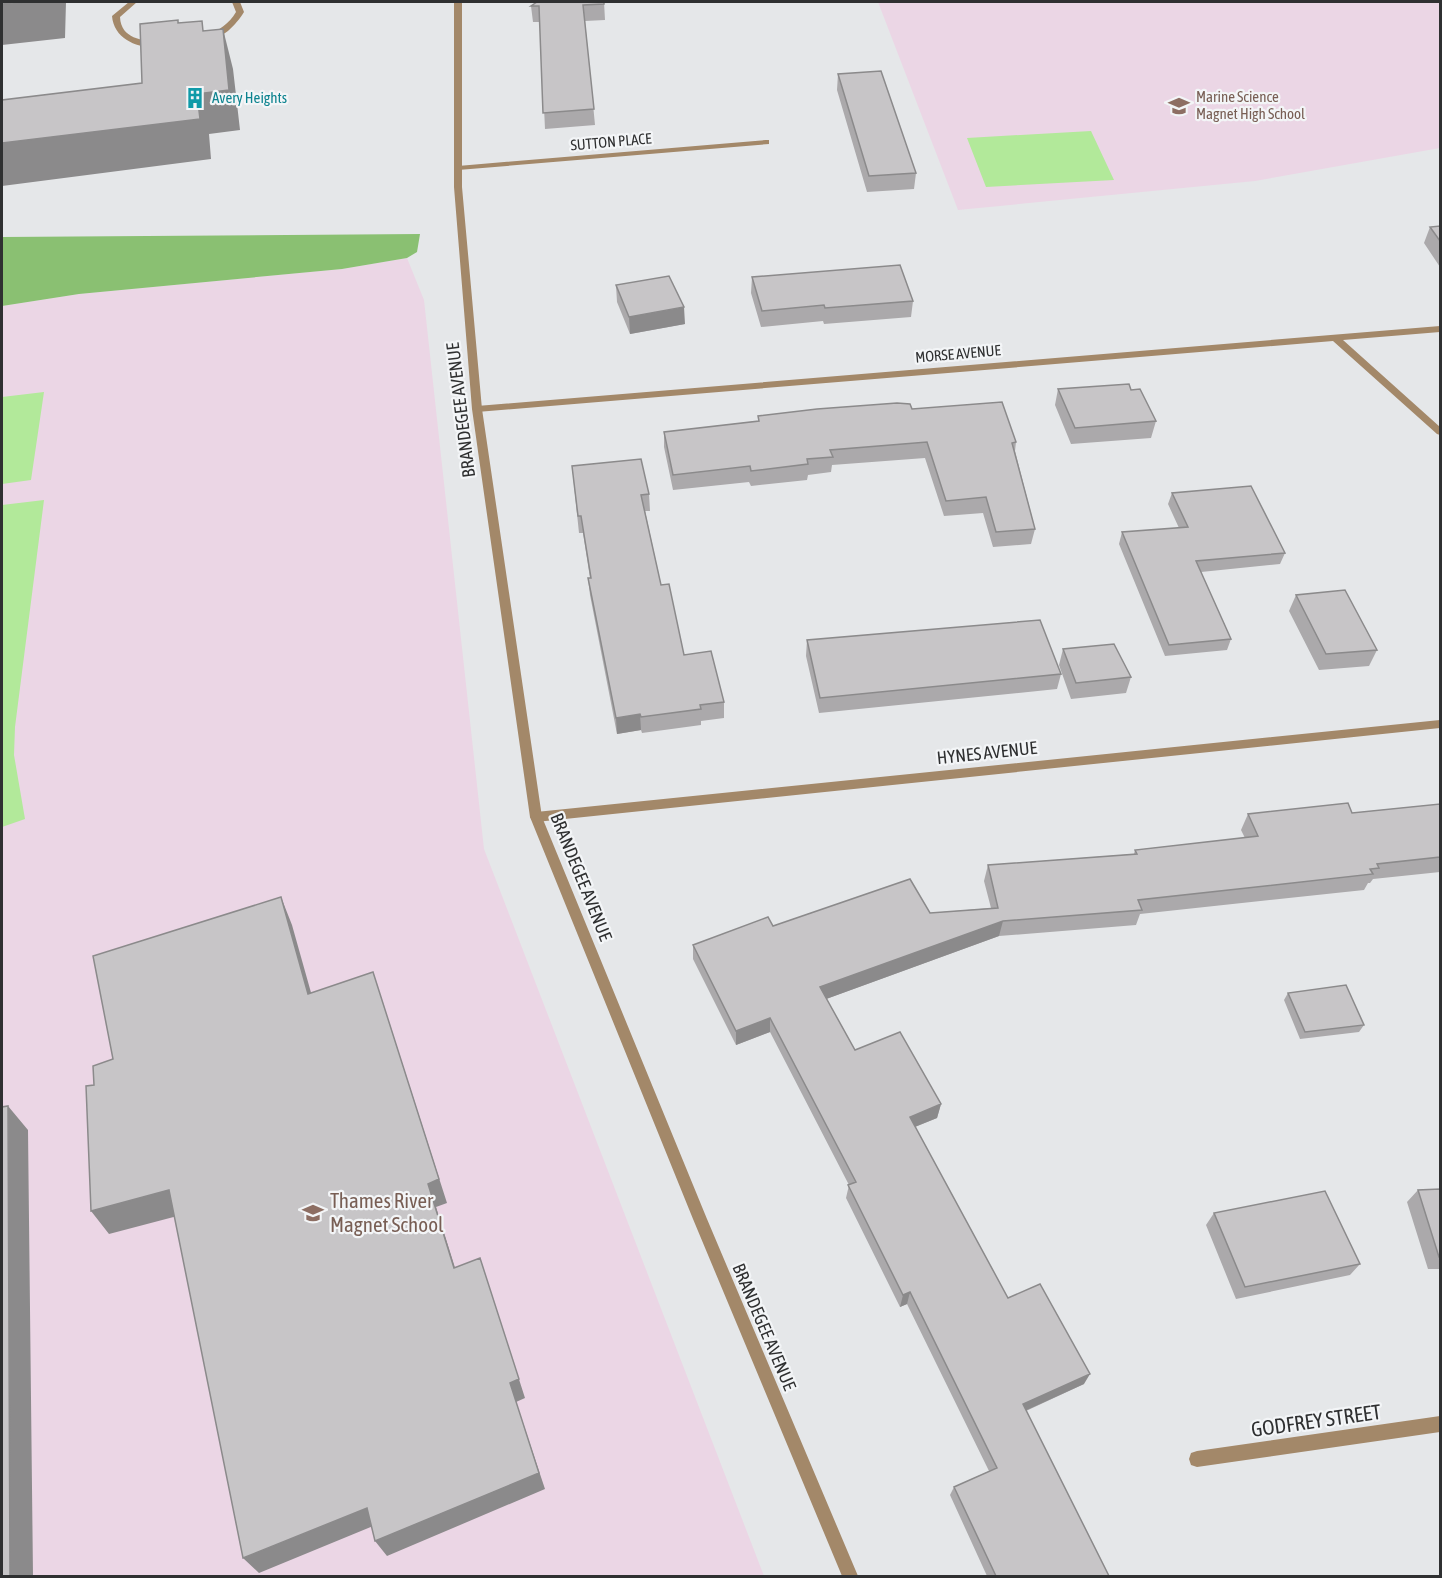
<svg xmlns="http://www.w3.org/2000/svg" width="1442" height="1578" viewBox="0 0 1442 1578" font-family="'Asap Condensed',sans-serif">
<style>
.education{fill:#ebd6e5}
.green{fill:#b2e99a}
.forest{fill:#8ac072}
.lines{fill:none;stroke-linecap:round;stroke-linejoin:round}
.service{fill:#a38869;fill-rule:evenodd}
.minor{fill:#a38869;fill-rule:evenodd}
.tertiary{fill:#a38869;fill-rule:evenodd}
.wall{fill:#aba9ab}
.shaded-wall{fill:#8b8a8b}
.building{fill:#c7c5c7;stroke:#8b8a8b;stroke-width:1.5}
.labels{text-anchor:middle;stroke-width:4.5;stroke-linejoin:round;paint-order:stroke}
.far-education-label{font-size:15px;fill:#785e54;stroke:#f3f5f7;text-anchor:start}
.far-culture-label{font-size:15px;fill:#0d838f;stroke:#f3f5f7;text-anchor:start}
.far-street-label{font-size:15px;fill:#2f3031;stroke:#f3f5f7}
.street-label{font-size:18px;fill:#2f3031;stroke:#f3f5f7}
.near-education-label{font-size:21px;fill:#785e54;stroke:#f3f5f7;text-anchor:start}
.near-street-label{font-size:21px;fill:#2f3031;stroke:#f3f5f7}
</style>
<rect width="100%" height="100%" fill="#e5e7e9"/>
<!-- education -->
<path class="education" d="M878,2h562v146l-185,33 -297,29z
M407,258l17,42 60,549 280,727h-762v-1270l77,-12 263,-25z"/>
<!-- green -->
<path class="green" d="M1091,131l23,49 -128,7 -19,-49z
M44,392l-13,88 -29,4v-87z
M44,500l-29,227 -1,28 11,64 -23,8v-322z"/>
<!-- forest -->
<path class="forest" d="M420,234l-3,18 -10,6 -65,11 -263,25 -77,12v-69z"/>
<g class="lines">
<!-- service -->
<path class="service" d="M129,2h8l-17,15c1,22 22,23 40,26v4c-21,2 -46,-7 -48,-31z
M232,2h8l4,10c-8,13 -22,28 -38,28v-4c13,-6 23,-12 30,-24z"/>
<!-- minor -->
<path class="minor" d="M766,140h3v4l-311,26 -4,-2 4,-2z
M1440,326v6l-97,8 97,87v8l-3,-1 -104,-93 -856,71 -5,-3 5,-3z
M1440,720v8l-904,94 -4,-2 -2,-3 2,-3 4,-2z
M1440,1416v16l-243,35 -6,-2 -2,-6 2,-6 6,-2z"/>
<!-- tertiary -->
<path class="tertiary" d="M454,2h8v185l20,222 60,408 165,402 151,357h-16l-149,-357 -163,-402 -58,-408 -18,-222z"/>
</g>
<!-- wall -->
<path class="wall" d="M604,2l1,18 -20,1 10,104 -50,4 -5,-107h-7l-2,-16z
M838,74l78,99 -2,16 -47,3 -30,-102z
M1440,226v41l-16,-24 6,-16z
M752,277l161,24 -2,16 -87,7 -1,-3 -62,6 -10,-34z
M616,285l69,39 -55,10 -13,-32z
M1058,389l73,1 25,31 -5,17 -80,6 -16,-39z
M912,409l104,33 -1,9 20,78 -4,15 -38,3 -10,-34 -39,3 -19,-58 -93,7 -1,7 -23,3 -1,5 -56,6 -2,-4 -76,8 -9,-43v-15l94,-11v-5z
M572,466l77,28 1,17h-5l16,74 23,70 40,47v16l-23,3v4l-59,8 -1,-3 -24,4 -27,-139 -2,-17h2l-7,-45h-4z
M1172,493l113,60 -5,11 -79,8 30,67 -4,11 -62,6 -46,-112 3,-12 57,-4 -11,-24z
M1296,595l81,55 -8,16 -50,4 -30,-59z
M807,640l254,34 -4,15 -238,24 -13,-57z
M1063,649l68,28 -5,16 -55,6 -12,-34z
M1440,804v68l-67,7 -3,4h-2l-4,7 -224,24 -4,11 -137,11 -173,63 29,51 86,54 -4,14 -22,9 93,171 76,86 -58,27 83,165h-122l-37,-81 4,-8 35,-16 -82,-167 -7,3 -54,-109 3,-13 -79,-153 -34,13 -43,-86v-14l80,-19 157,-13 61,-5 -7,-27 4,-16 146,-11 1,-4 110,-12 -4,-8 7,-16 104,-1z
M1288,993l76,32 -5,7 -59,7 -16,-39z
M1440,1189v80h-12l-21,-67 11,-12z
M1214,1213l146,51 -10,11 -114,24 -30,-74z"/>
<!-- shaded-wall -->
<path class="shaded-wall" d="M25,2h41l-1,36 -63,7v-41z
M223,29l10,40 7,61 -31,4 2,25 -209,27v-43l195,-49z
M684,307l1,17 -55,10 -1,-17z
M640,714l1,16 -24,4 -1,-16z
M281,897l11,28 27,96 -11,-27z
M1003,921l-4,15 -181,66 2,-15z
M373,972l74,231 -11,4 26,83 -8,-22 -26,-84z
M770,1018v14l-34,13v-14z
M941,1104l-4,14 -30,12 3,-13z
M8,1106l20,24 5,446h-23z
M169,1190l16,24 -76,20 -18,-23z
M480,1258l45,140 -9,4 29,87 -158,67 -12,-15 135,-158z
M910,1292l-3,12 -7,3 3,-12z
M1090,1374l-6,10 -66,30 5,-10z
M367,1508l11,16 -119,49 -16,-15z"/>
<!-- building -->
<path class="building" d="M2,2h23l-23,2z
M537,2h67v2l-21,1 11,104 -51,4 -4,-107h-8z
M178,20v3l24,-2 1,10 20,-2 6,61 -32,4 3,25 -198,24v-43l140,-17 -2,-59z
M881,71l35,102 -47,3 -31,-102z
M1440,226v15l-10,-14z
M900,265l13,36 -88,7 -1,-3 -62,6 -10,-34z
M669,276l15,31 -55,10 -13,-32z
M1129,384l2,6 9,-1 16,32 -81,7 -17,-39z
M1002,402l14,40 -4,1 23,86 -39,3 -10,-35 -40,4 -19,-59 -97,8 3,7 -26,2 1,5 -57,7 -1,-5 -77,9 -9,-43 95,-11 -1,-5 59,-7 80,-6 13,1 2,5z
M641,459l8,35 -8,1 20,90 8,-1 15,71 27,-4 13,51 -24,3 1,4 -60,8 -1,-3 -24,4 -28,-140h3l-10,-62h-3l-6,-50z
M1251,486l34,67 -89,8 35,78 -62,6 -47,-113 66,-5 -16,-34z
M1345,590l32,60 -51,4 -30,-59z
M1040,620l21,54 -241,24 -13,-58z
M1114,644l17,33 -55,6 -13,-34z
M1348,803l4,10 88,-9v53l-63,7 2,4 -9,1 3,5 -235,26 4,10 -139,11 -183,66 35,63 45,-18 41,72 -31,13 98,181 32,-14 50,90 -67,30 86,172h-113l-42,-89 43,-19 -87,-176 -7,3 -55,-110 8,-3 -86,-164 -34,13 -43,-86 75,-28 5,9 137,-47 20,34 68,-5 -10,-43 149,-11 -2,-4 123,-14 -10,-22z
M281,897l27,97 65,-22 66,207 -11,5 26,84 26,-10 39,121 -9,4 29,90 -164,68 -8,-33 -124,50 -74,-368 -78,21 -5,-125 8,-1 -1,-19 20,-7 -20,-103z
M1346,985l18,40 -59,7 -17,-39z
M8,1106l2,470h-8v-469z
M1440,1189v68h-1l-21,-67z
M1325,1191l35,73 -115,23 -31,-74z"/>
<!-- icons -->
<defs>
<symbol id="building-bare" viewBox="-9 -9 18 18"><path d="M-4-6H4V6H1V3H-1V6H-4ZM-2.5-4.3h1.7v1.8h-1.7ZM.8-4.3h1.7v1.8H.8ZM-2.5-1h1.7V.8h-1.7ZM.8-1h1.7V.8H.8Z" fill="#0f9aa8" stroke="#f3f5f7" stroke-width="2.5" paint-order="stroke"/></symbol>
<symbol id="school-bare" viewBox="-9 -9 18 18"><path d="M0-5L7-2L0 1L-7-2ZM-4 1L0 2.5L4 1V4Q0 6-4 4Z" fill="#8d6e63" stroke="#f3f5f7" stroke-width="2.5" paint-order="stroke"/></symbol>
</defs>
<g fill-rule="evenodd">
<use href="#building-bare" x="180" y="83" width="30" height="30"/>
<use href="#school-bare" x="1164" y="91" width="30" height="30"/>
<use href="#school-bare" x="298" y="1198" width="30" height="30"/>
</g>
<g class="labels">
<!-- far-education labels -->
<g class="far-education-label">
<text x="1196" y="102">Marine Science<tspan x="1196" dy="17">Magnet High School</tspan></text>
</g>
<!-- far-culture labels -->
<g class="far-culture-label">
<text x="212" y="103">Avery Heights</text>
</g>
<!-- far-street labels -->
<g class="far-street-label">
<text transform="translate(611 142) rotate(-5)" y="5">SUTTON PLACE</text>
<text transform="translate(958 354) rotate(-5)" y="5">MORSE AVENUE</text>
</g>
<!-- street labels -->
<g class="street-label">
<text transform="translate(461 410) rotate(-97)" y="6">BRANDEGEE AVENUE</text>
<text transform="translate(987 753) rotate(-6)" y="6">HYNES AVENUE</text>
<text transform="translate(581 877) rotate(68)" y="6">BRANDEGEE AVENUE</text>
<text transform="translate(764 1327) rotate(67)" y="6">BRANDEGEE AVENUE</text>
</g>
<!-- near-education labels -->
<g class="near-education-label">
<text x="330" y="1208">Thames River<tspan x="330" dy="24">Magnet School</tspan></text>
</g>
<!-- near-street labels -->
<g class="near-street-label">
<text transform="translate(1316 1421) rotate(-8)" y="7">GODFREY STREET</text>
</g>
</g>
<!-- border -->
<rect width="1442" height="1578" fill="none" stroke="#2f3031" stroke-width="6"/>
</svg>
